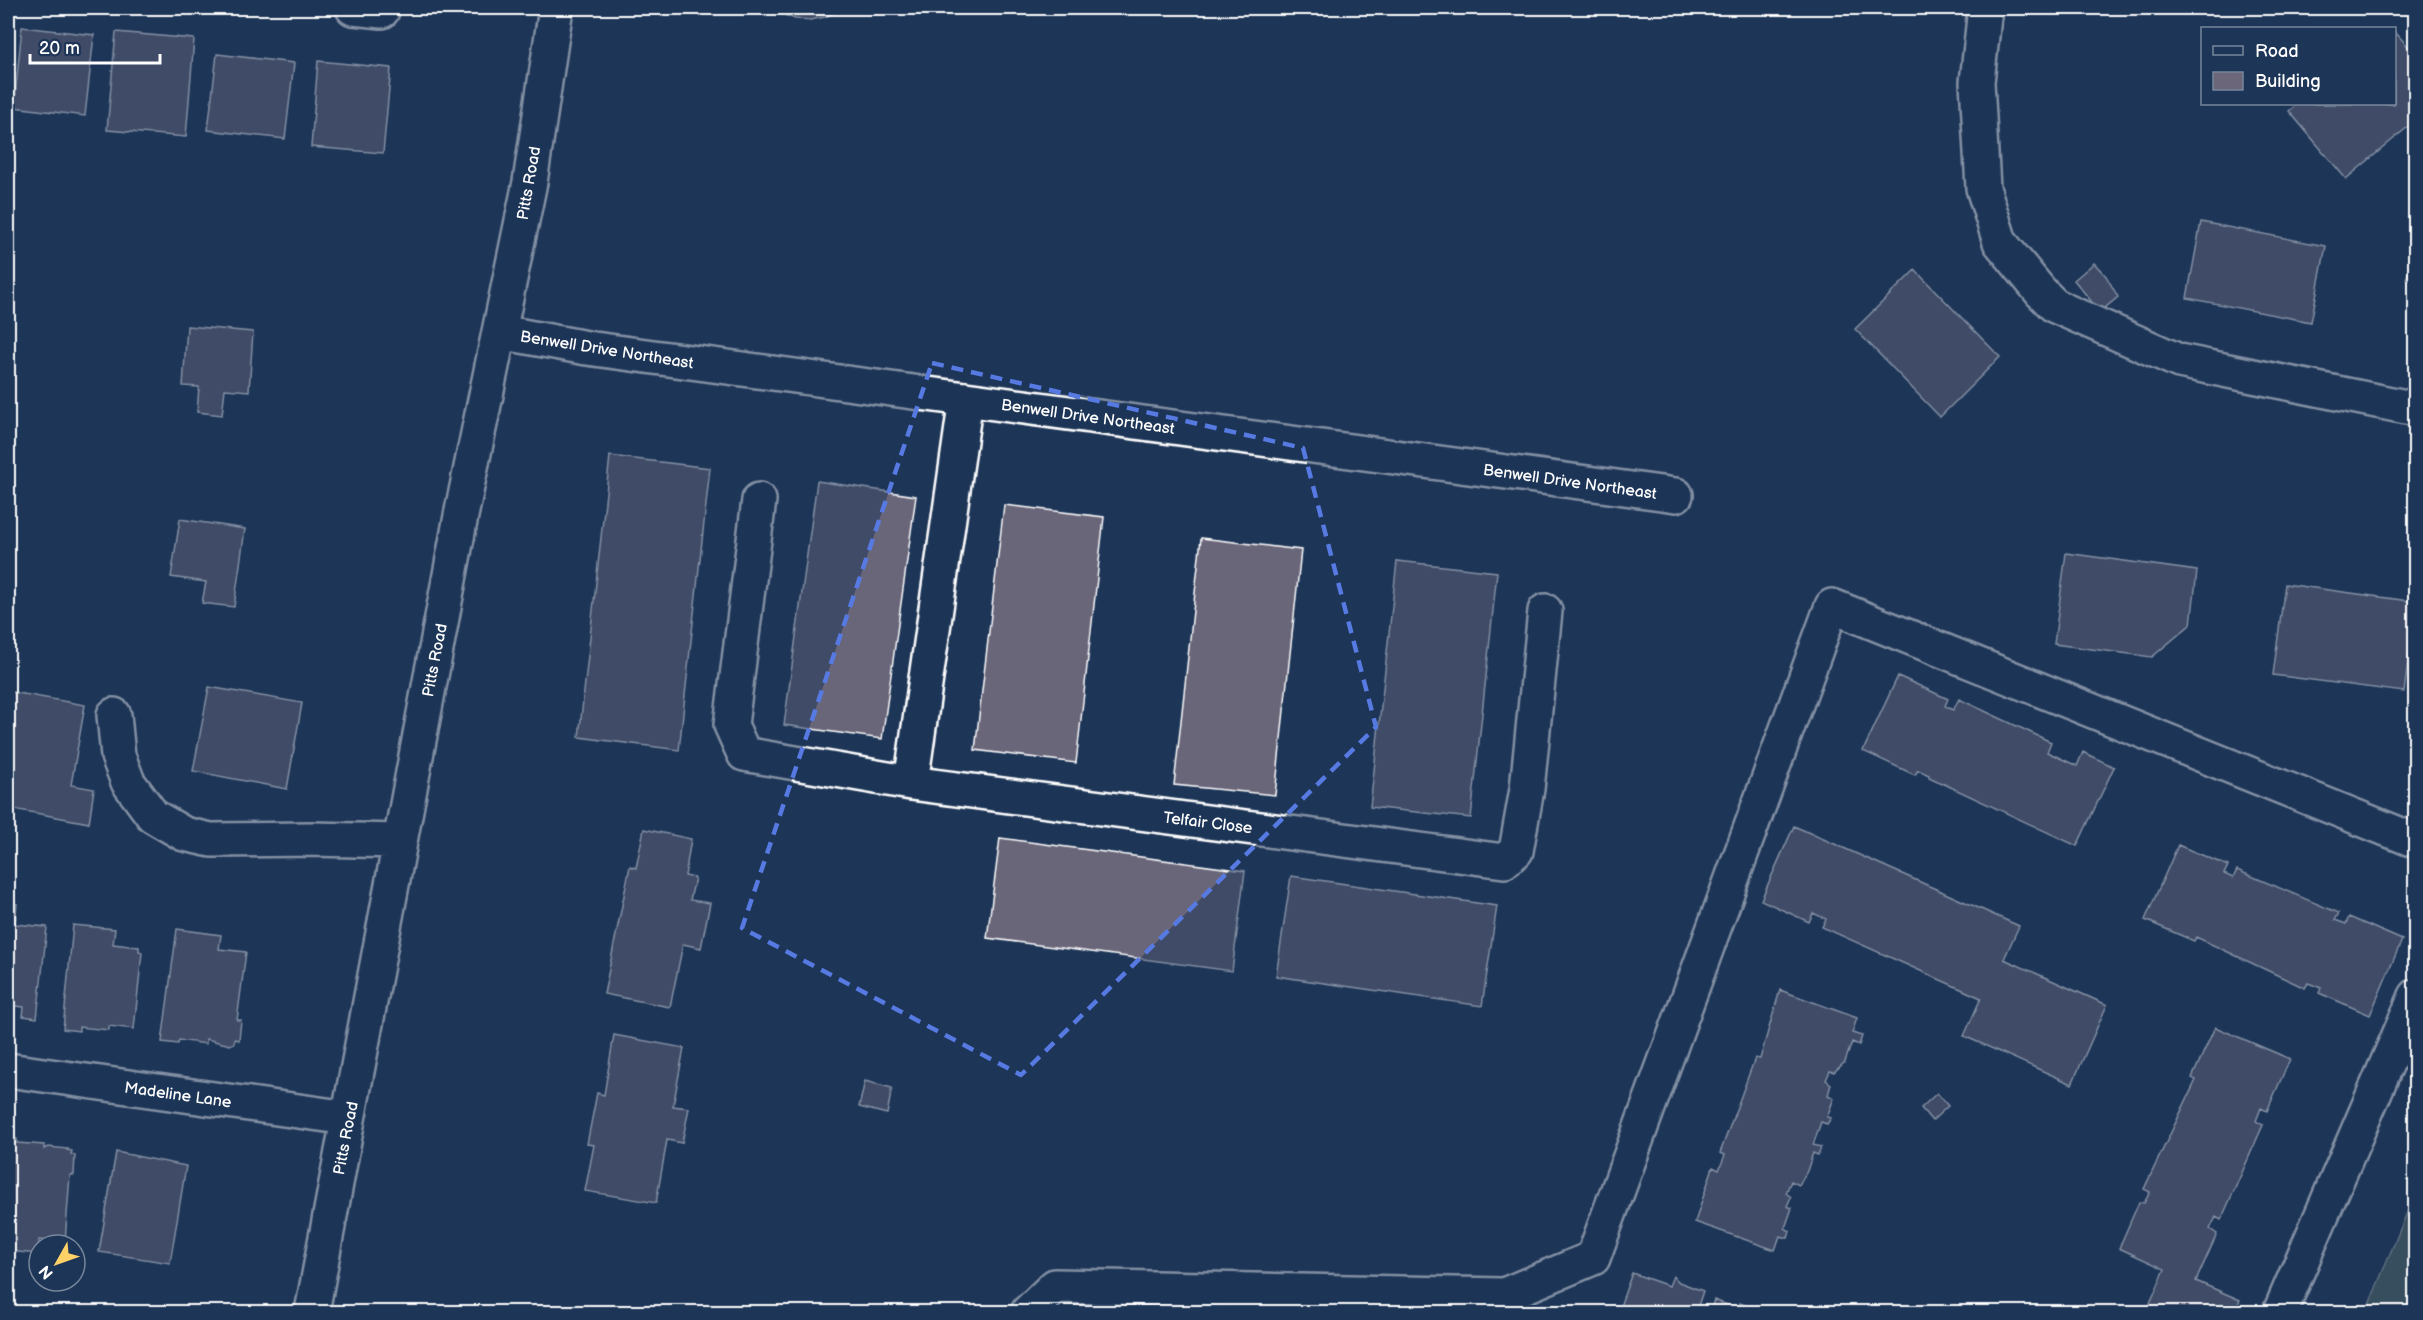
<svg xmlns="http://www.w3.org/2000/svg" width="2423" height="1320" viewBox="0 0 2423 1320" font-family="'Balsamiq Sans',sans-serif">
<style>
.green{fill:#596d68;stroke:#acb6b4;stroke-width:1.5}
.building{fill:#6b667a;stroke:#fff;stroke-width:1.5}
.lines{fill:none;stroke-linecap:round;stroke-linejoin:round}
.minor-casing{stroke:#fff;stroke-width:38}
.minor{stroke:#1d3557;stroke-width:33}
.marked{fill:none;stroke:#567ae2;stroke-width:4.5;stroke-dasharray:12 8;stroke-linejoin:round}
.labels{text-anchor:middle;stroke-width:6;stroke-linejoin:round;paint-order:stroke}
.street-label{font-size:16px;fill:#fff;stroke:#1d3557}
</style>
<rect width="100%" height="100%" fill="#1d3557"/>
<filter id="ink" filterUnits="userSpaceOnUse"><feTurbulence type="fractalNoise" baseFrequency=".0167" numOctaves="2"/><feDisplacementMap in="SourceGraphic" scale="12" xChannelSelector="R" yChannelSelector="G"/><feConvolveMatrix kernelMatrix="1 2 1 2 8 2 1 2 1" color-interpolation-filters="sRGB"/></filter>
<g filter="url(#ink)">
<!-- green -->
<path class="green" d="M2415,1193v119h-49z"/>
<!-- building -->
<path class="building" d="M767,8h78l-20,9 -15,3 -15,-1z
M22,27l72,8 -9,81 -71,-9z
M2394,31l22,24v65l-70,59 -57,-68 8,-7h97z
M116,32l78,7 -8,98 -79,-7z
M217,54l77,9 -9,76 -77,-9z
M318,61l73,7 -8,85 -72,-6z
M2201,222l125,24 -15,76 -124,-24z
M2416,250v32l-10,-3z
M2094,263l12,13 12,21 -18,15 -26,-32z
M1915,270l85,87 -60,60 -85,-88z
M187,326l66,6 -4,59 -24,-2 -3,26 -25,-3 2,-25 -16,-1z
M610,456l100,12 -31,282 -100,-13z
M817,481l99,15 -34,243 -98,-14z
M1004,505l100,12 -28,246 -101,-13z
M180,519l65,10 -11,78 -32,-4 4,-21 -35,-5z
M1201,538l100,12 -26,245 -101,-10z
M2066,553l131,18 -6,53 -39,33 -98,-13z
M1397,561l100,11 -26,246 -101,-11z
M2285,584l131,18 -12,90 -131,-17z
M1898,676l50,23 -3,7 8,4 6,-11 92,43 -4,10 30,14 6,-14 31,15 -37,79 -148,-69v-2l-11,-5 -3,5 -52,-24z
M209,687l93,16 -15,86 -94,-18z
M12,692l73,13 -14,80 23,4 -5,34 -81,-15v-93z
M1794,826l225,100 -15,33 103,46 -35,79 -108,-48 17,-38 -159,-71 4,-8 -13,-6 -4,9 -48,-22z
M644,829l47,10 -6,37 10,2 -5,22 20,3 -9,45 -18,-4 -13,63 -66,-13 26,-128 6,2z
M1000,838l245,33 -13,100 -245,-33z
M2178,845l50,21 -4,8 9,4 4,-8 102,43 -4,7 11,4 3,-7 53,23 -32,75 -51,-22 2,-5 -13,-5 -3,5 -109,-51 -2,4 -49,-21z
M1291,876l206,30 -15,100 -206,-30z
M8,903l9,1 -2,20 32,3 -10,91 -14,-2 1,-9 -16,-2z
M73,925l42,4 -2,15 26,3v4l3,1 -8,77 -25,-3v4l-30,-3v4l-16,-2z
M177,929l44,6 -2,14 27,3 -9,68h4l-2,20 -4,-1 -1,4 -4,2 -24,-6v5l-27,-4 -1,4 -16,-2z
M1780,990l77,28 -5,15 10,3 -3,9 -7,-3 -7,20 -11,10 -4,-1 -4,9 5,4 -3,11 6,3 -7,19 4,1 -4,6 -6,-2 -8,23 8,2 -3,8 -5,-2 -6,18 -8,14 -8,-4 -5,12 5,4 -4,9 5,2 -7,20 5,3 -2,7 -8,-2 -5,14 -80,-28 18,-55 6,3 6,-15 -5,-2 35,-95 5,1z
M2215,1027l75,32 -23,52 -6,-3 -5,13 7,4 -42,95 -5,-3 -6,12 7,5 -21,47 44,19 -5,12h-89l19,-43 -46,-21 20,-46 5,1 6,-11 -6,-3 52,-109 -4,-2z
M614,1035l70,13 -11,58 16,2 -7,35 -15,-3 -11,63 -71,-12 9,-46 -7,-1 10,-51 7,2z
M865,1081l27,7 -5,26 -28,-7z
M1937,1093l11,13 -16,15 -11,-13z
M8,1138l9,1v4l27,2v4l4,-2 20,2 -1,1 5,1 -1,4h4l-1,20h-4l-5,67 -26,-2 -1,14 -30,-3z
M116,1152l70,14 -16,97 -71,-11z
M1632,1273l37,13 4,-10 6,6 24,9 -5,15 12,5 4,-11 24,9 2,-6 10,4 -2,5h-130z"/>
<g class="lines">
<defs>
<path id="minor" d="M353,8l29,3
M1985,8l-8,74 6,106 17,54 41,50 14,14 124,55 237,48
M500,332l87,16 1089,147
M759,500l-28,225 13,29 167,29 593,78 12,-10 11,-62 18,-178
M114,715l4,41 10,26 25,34 31,18 27,6 100,-1 89,2
M911,783l55,-384
M8,1070l340,48
M312,1312l149,-796 69,-334 26,-174
M1028,1312l27,-26 449,9 89,-37 239,-652 584,235
M2280,1312l136,-316"/>
</defs>
<!-- minor casing -->
<use href="#minor" class="minor-casing"/>
<!-- minor -->
<use href="#minor" class="minor"/>
</g>
</g>
<!-- marked area -->
<path d="M0 0H2423V1320H0ZM932,363l371,85 73,279 -355,348 -279,-147z" fill="#1d3557" fill-opacity=".55" fill-rule="evenodd"/>
<path class="marked" d="M932,363l371,85 73,279 -355,348 -279,-147z"/>
<g class="labels">
<!-- street labels -->
<g class="street-label">
<text transform="translate(528 183) rotate(-80)" y="6">Pitts Road</text>
<text transform="translate(607 349) rotate(9)" y="6">Benwell Drive Northeast</text>
<text transform="translate(1088 416) rotate(8)" y="6">Benwell Drive Northeast</text>
<text transform="translate(1570 481) rotate(8)" y="6">Benwell Drive Northeast</text>
<text transform="translate(434 660) rotate(-79)" y="6">Pitts Road</text>
<text transform="translate(1208 822) rotate(7)" y="6">Telfair Close</text>
<text transform="translate(178 1094) rotate(8)" y="6">Madeline Lane</text>
<text transform="translate(345 1138) rotate(-79)" y="6">Pitts Road</text>
</g>
</g>
<!-- margin -->
<rect width="2423" height="1320" fill="none" stroke="#1d3557" stroke-width="30"/>
<rect x="15" y="15" width="2393" height="1290" fill="none" stroke="#fff" stroke-width="2" filter="url(#ink)"/>
<!-- legend -->
<rect x="2201" y="27" width="195" height="78" fill="#1d3557" stroke="#77869a" stroke-width="1.5"/>
<rect x="2213" y="46" width="30" height="9" fill="#1d3557" stroke="#77869a" stroke-width="1.5"/>
<text x="2255" y="57" font-size="18" fill="#ffffff">Road</text>
<rect x="2213" y="72" width="30" height="18" fill="#6b667a" stroke="#77869a" stroke-width="1.5"/>
<text x="2255" y="87" font-size="18" fill="#ffffff">Building</text>
<!-- north arrow -->
<g transform="translate(57 1263) rotate(230)"><circle r="28" fill="#1d3557" stroke="#77869a" stroke-width="1.5"/>
<path d="M0-4.5L10 22L0 15L-10 22Z" fill="#ffd166"/>
<text y="-9" font-size="16" font-weight="bold" text-anchor="middle" fill="#ffffff">N</text>
</g>
<!-- scale -->
<path d="M30 54v9h130v-9" fill="none" stroke="#ffffff" stroke-width="3"/>
<text x="39" y="54" font-size="18" fill="#ffffff" stroke="#1d3557" stroke-width="4.5" paint-order="stroke">20 m</text>
</svg>
